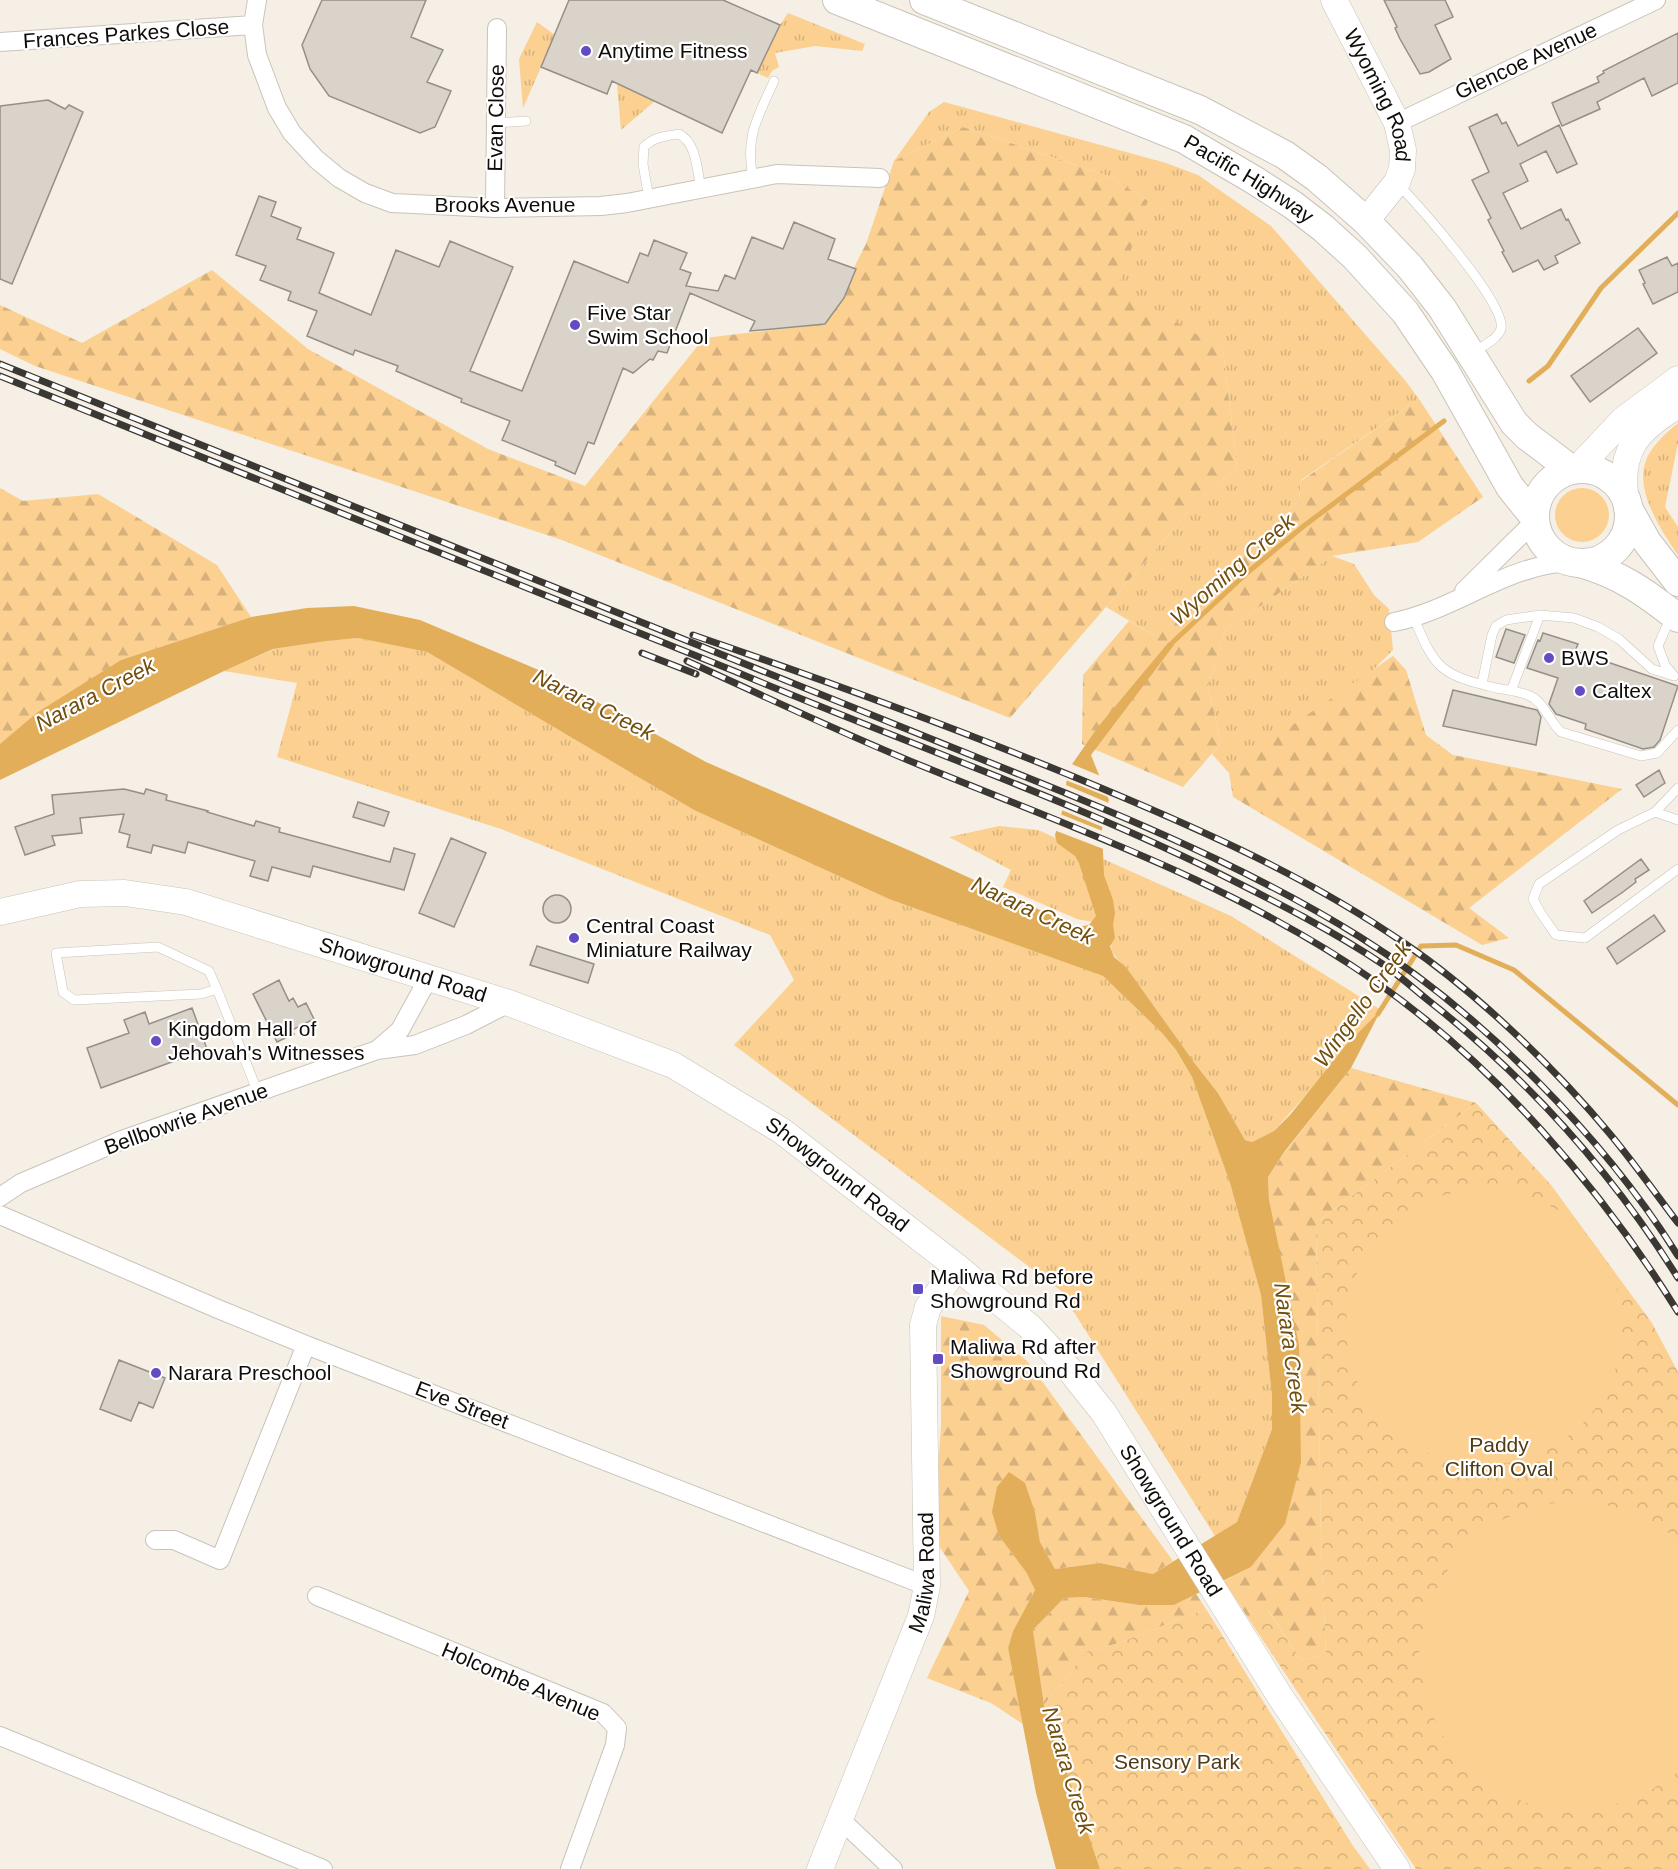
<svg xmlns="http://www.w3.org/2000/svg" width="1678" height="1869" viewBox="0 0 1678 1869" font-family="Arial,sans-serif">
<style>
.grass{fill:url(#grass-tufts)}
.forest{fill:url(#forest-firs)}
.park{fill:url(#park-crowns)}
.garden{fill:#fbd091}
.water{fill:#e3ae59}
.pier{fill:#f5efe5}
.lines{fill:none;stroke-linecap:round;stroke-linejoin:round}
.stream{stroke:#e3ae59;stroke-width:5}
.building{fill:#dad3ca;stroke:#958f87;stroke-width:1.5}
.lane-casing{stroke:#c9c3b9;stroke-width:10}
.street-casing{stroke:#c9c3b9;stroke-width:20}
.secondary-casing{stroke:#c9c3b9;stroke-width:27}
.primary-casing{stroke:#c9c3b9;stroke-width:30}
.lane{stroke:#fff;stroke-width:9}
.street{stroke:#fff;stroke-width:18}
.secondary{stroke:#fff;stroke-width:26}
.primary{stroke:#fff;stroke-width:28}
.rail-casing{stroke:#3b3834;stroke-width:7}
.rail{stroke:#fff;stroke-width:4.5;stroke-dasharray:14;stroke-linecap:butt}
.poi-dot{fill:#634bc4;stroke:#fff;stroke-width:2}
.labels{text-anchor:middle;stroke-width:4.5;stroke-linejoin:round;paint-order:stroke}
.street-label{font-size:21px;fill:#0f0d0a;stroke:#fff}
.poi-label{font-size:21px;fill:#0f0d0a;stroke:#fff;text-anchor:start}
.park-label{font-size:21px;fill:#513b17;stroke:#fff}
.water-label{font-size:22px;font-style:italic;fill:#714e0b;stroke:#fff}
</style>
<defs>
<pattern id="grass-tufts" width="24" height="20" patternUnits="userSpaceOnUse" patternTransform="scale(1.5)"><rect width="24" height="20" fill="#fbd091"/><path d="M3 7l-1-3M5 7V3M7 7l1-3M15 17l-1-3M17 17v-4M19 17l1-3" fill="none" stroke="#d6b17c"/></pattern>
<pattern id="forest-firs" width="22" height="20" patternUnits="userSpaceOnUse" patternTransform="scale(1.5)"><rect width="22" height="20" fill="#fbd091"/><path d="M5 1l3.5 6h-7zM16 11l3.5 6h-7z" fill="#d6b17c"/></pattern>
<pattern id="park-crowns" width="20" height="18" patternUnits="userSpaceOnUse" patternTransform="scale(1.5)"><rect width="20" height="18" fill="#fbd091"/><path d="M2 6a3 3 0 1 1 6 0M12 15a3 3 0 1 1 6 0" fill="none" stroke="#d6b17c"/></pattern>
</defs>
<rect width="100%" height="100%" fill="#f5efe5"/>
<!-- grass -->
<path class="grass" d="M788,13l77,31 -3,7 -47,-5 -40,7 4,14 -7,4 -4,7 -11,-5 23,-48z
M537,22l18,13 -32,73 -4,-49z
M617,84l38,17 -34,29z
M944,102l222,61 32,12 73,51 133,153 15,20 -118,81 -2,20 -142,137 -51,-30 88,-102 43,-38 -14,-117 -106,-63 31,-86 -37,-24 -148,-50 -69,34 35,-49z
M1678,423v20l-13,64 13,20v28c-16,-23 -42,-62 -33,-92 5,-16 21,-30 33,-40z
M1332,556l22,8 20,31 15,14 4,41 -20,20 -144,103 -17,-19 9,-11 -13,-57 17,-55z
M358,638l69,14 267,158 195,89 214,77 59,57 14,17 16,27 38,106 31,112 11,101v33l-35,93 -22,14 -155,-246 -326,-245 60,-65 -24,-45 -269,-106 -224,-72 20,-74 -73,-12 50,-22 53,-8z
M999,826l39,4 193,86 150,94 -107,121 -22,11 -7,-2 -27,-47 -22,-28 -70,-98c-18,-15 -16,-19 -13,-41l-36,-7 -74,-32 8,-17 -62,-33z"/>
<!-- forest -->
<path class="forest" d="M963,127l148,50 37,24 -30,86 105,63 14,117 -43,38 -184,213 -448,-178 -527,-174 -35,-17v-44l82,38 130,-73 96,79 180,100 97,37 119,-148 121,-14 41,-80 28,-83z
M1419,399l64,98 -65,45 -86,14 -107,75 -17,55 13,57 -38,44 -101,-43 1,-69 46,-54 28,16 142,-137 2,-19z
M0,488l23,13 75,-7 119,71 34,52 -130,43 -121,84z
M1393,656l13,14 20,65 27,20 169,34 -153,119 40,30 -27,7 -249,-148 -4,-24 65,-49z
M1351,1068l125,35 -160,120 5,320 5,112 -25,5 -33,-50 -16,14 -28,-43 27,-14 34,-43 -17,-347 17,-25z
M941,1316l43,9 44,37 145,199 -20,13 -53,-11 -45,6 -15,-27 -5,-30 -10,-28 -26,52 27,36 9,18 -22,41 -5,17 15,76 -32,-21 -64,-25 42,-87 -36,-54 8,-111z
M1196,1594l10,15 -87,34 -33,9 -42,53 -11,-75 31,-32 20,-1 55,8h35z"/>
<!-- park -->
<path class="park" d="M1476,1103l75,82 101,138 26,49v497h-262l-164,-245 15,-15 34,51 25,-5 -5,-112 -5,-320z
M1206,1609l147,237 17,23h-270l-56,-164 42,-53 33,-9z"/>
<!-- garden -->
<path class="garden" d="M1555 515a27 27 0 1 1 54 0a27 27 0 1 1-54 0Z
M1346 1327a138 138 0 1 1 276 0a138 138 0 1 1-276 0Z
M1591,1501l49,13 38,25v233l-37,25 -51,14 -52,-3 -48,-21 -39,-36 -24,-46 -8,-52 10,-51 27,-46 38,-33 47,-19z"/>
<!-- water -->
<path class="water" d="M354,606l66,14 121,51 165,91 207,90 164,75 12,-2 7,-9 -17,-53 -4,-7 -18,-13 -2,-8 8,-27 5,-38 30,-43 70,-84 9,-6 -3,8 -83,110 18,45 -7,29 2,46 9,25 2,13 -2,12 2,13 -5,8 4,11 12,10 70,98 22,28 27,47 7,2 22,-11 16,-16 56,-70 35,-35 -30,58 -66,83 -17,26 1,23 30,145 2,117 -16,62 -34,43 -77,38h-35l-55,-8 -20,1 -31,32 11,75 56,164h-44l-20,-76 -28,-145 5,-17 22,-41 -9,-18 -27,-36 -7,-24 5,-25 12,-15 16,11 10,29 5,30 15,27 45,-6 53,11 84,-52 35,-93v-33l-11,-101 -31,-112 -38,-106 -16,-27 -14,-17 -59,-57 -214,-77 -195,-89 -267,-158 -69,-14 -31,3 -54,8 -49,22 -224,109v-36l38,-32 83,-52 130,-43 56,-9z"/>
<!-- pier -->
<path class="pier" d="M1069,763l34,14 8,21 -48,-19z
M1066,785l45,19 -6,24 -46,-19z
M1060,814l45,18 1,18 -52,-20z"/>
<g class="lines">
<!-- stream -->
<path class="stream" d="M1529,381l19,-15 53,-78 77,-75
M1174,641l74,-69 57,-47 139,-104
M1378,1014l43,-68 35,-1 58,25 164,135"/>
</g>
<!-- building -->
<path class="building" d="M322,0h104l-15,37 32,13 -16,32 24,9 -16,36 -15,6 -91,-37 -19,-27 -8,-24z
M569,0h154l57,25 -23,48 -6,-3 -29,63 -110,-52 -5,13 -66,-27z
M1384,0h61l8,17 -18,8 16,34 -22,13 -9,2 -20,-35 -5,-11 2,-1z
M1678,33v50l-26,13 -8,-18 -47,24 3,7 -38,17 -10,-23 47,-21 -2,-5 7,-4 -1,-2z
M48,100l17,9 4,-4 14,7 -71,172 -12,-5v-173z
M1497,114l5,10 4,-2 12,24 41,-21 18,39 -20,9 -11,-22 -26,13 8,17 -25,12 18,36 40,-20 5,11 2,-1 12,24 -25,13 3,7 -14,7 -6,-10 -25,12 -11,-20 2,-1 -16,-31 3,-2 -19,-38 17,-8 -20,-45z
M259,196l17,6 -5,14 30,12 -4,11 37,14 -15,40 52,22 25,-65 43,17 11,-26 63,26 -43,104 52,20 52,-130 54,22 12,-30 8,3 6,-16 33,13 -7,16 11,4 -5,13 32,5 7,-16 10,4 17,-42 31,12 11,-27 41,17 -7,20 28,10 -12,29 -19,26 -75,7 5,-10 -65,-28 -23,60 -9,-2 -5,9 -3,-1 -17,14 -10,-5 -29,76 -6,-2 -13,32 -20,-9 1,-3 -54,-22 8,-19 -49,-19 1,-3 -66,-28 2,-5 -43,-16 -2,5 -46,-19 10,-25 -29,-11 3,-8 -31,-12 6,-14 -30,-11z
M1667,257l5,9 6,-3v29l-25,12 -10,-20 2,-1 -6,-13z
M1638,328l19,25 -67,49 -19,-26z
M1506,629l19,6 -11,28 -18,-6z
M1543,633l35,11 -3,7 103,35 -18,54 -6,7 -11,2 -58,-20 1,-5 -30,-10 -7,-10 9,-26 -31,-10 11,-28 2,1z
M1453,690l84,20 4,7 -5,28 -93,-19z
M1659,770l6,13 -21,14 -8,-12z
M124,789l20,5 2,-5 21,6 -1,5 42,11 -1,1 47,14 2,-5 24,7 -1,4 111,30 4,-14 21,6 -11,36 -91,-24 -3,11 -38,-10 -4,14 -18,-5 5,-15 -67,-19 -3,11 -32,-8 -2,8 -24,-6 3,-12 -11,-3 5,-18 -44,4 2,15 -30,3 3,9 -30,10 -10,-28 39,-13 -2,-19z
M358,802l31,10 -5,14 -31,-9z
M451,838l35,15 -32,74 -35,-14z
M1641,859l8,11 -14,9 1,3 -13,10 -31,21 -8,-12z
M543 909a14 14 0 1 1 28 0a14 14 0 1 1-28 0Z
M1654,915l11,16 -48,33 -10,-16z
M537,946l57,18 -6,19 -58,-18z
M279,980l10,21 4,-3 5,9 8,-4 8,16 -22,11 2,4 -17,8 -24,-48z
M192,1008l15,41 -106,39 -14,-40 42,-15 -5,-13 21,-8 4,12z
M119,1360l46,18 -12,30 -14,-6 -8,19 -31,-12z"/>
<g class="lines">
<defs>
<path id="lane" d="M496,123l30,-2
M753,179c-8,-43 4,-60 21,-98
M1398,184c19,20 110,121 103,145 -4,11 -18,17 -28,23
M649,199l-6,-35 1,-17c10,-10 21,-11 35,-13 18,9 18,37 22,55
M1671,616l-13,30 7,19 9,11
M1414,618c21,52 28,57 82,70 11,2 22,3 32,7 16,6 21,26 33,37l80,24 16,-3 21,-23
M1482,684l10,-49 4,-9 10,-6 34,-5 34,3 24,9 21,12 33,30 22,7
M1511,691l29,-76
M1678,788l-23,24 -37,18 -79,54 -6,15 7,13 16,23 29,3 93,-69
M1655,812l23,8
M217,989l-8,-18 -51,-24 -102,6 7,39 11,8 127,-6 16,-5 41,104"/>
<path id="street" d="M257,0l-4,25 4,30 20,53 15,25 24,26 23,19 26,15 27,10 103,5 106,-2 26,-3 150,-29 103,4
M0,42l253,-17
M1397,123l259,-123
M495,208l2,-180
M1464,591l71,-70
M1394,622c62,-12 114,-59 179,-60
M377,1050l23,-20 28,-51
M0,1197l21,-14 101,-43 255,-90 38,-5 51,-20 43,-22
M0,1215l218,94 88,36 621,241
M155,1540h19l46,20 86,-215
M317,1596l286,117 14,15 -2,17 -45,124
M0,1736l323,133
M840,1819l53,50"/>
<g id="secondary">
<path id="s1" d="M1334,0l63,123 6,27 -1,19 -5,13 -31,39"/>
<path d="M1576,470l47,-50 55,-41"/>
<path d="M1626,501c-8,-51 11,-71 52,-96"/>
<path id="s2" d="M0,912l80,-18 45,-1 61,9 323,101 164,62 109,66 175,136 73,60 38,41 36,45 177,285 116,171"/>
<path id="s3" d="M820,1869l101,-253 6,-30 -4,-261 5,-18 29,-40"/>
</g>
<g id="primary">
<path id="s4" d="M837,0l347,139 70,41 39,25 30,23 32,29 50,55 40,59 65,116 25,31"/>
<path d="M924,0l276,110 85,45 32,23 49,43 44,46 32,41 72,115 13,13 45,34"/>
<circle cx="1582" cy="516" r="47"/>
<path d="M1628,508l19,34 31,40"/>
<path d="M1580,563c40,11 66,30 98,55"/>
</g>
</defs>
<!-- lane casing -->
<use href="#lane" class="lane-casing"/>
<!-- street casing -->
<use href="#street" class="street-casing"/>
<!-- secondary casing -->
<use href="#secondary" class="secondary-casing"/>
<!-- primary casing -->
<use href="#primary" class="primary-casing"/>
<!-- lane -->
<use href="#lane" class="lane"/>
<!-- street -->
<use href="#street" class="street"/>
<!-- secondary -->
<use href="#secondary" class="secondary"/>
<!-- primary -->
<use href="#primary" class="primary"/>
<defs>
<path id="rail" d="M0,364l1063,428c102,42 204,87 297,145 119,74 244,200 318,319
M0,376l734,295c161,68 327,125 484,202 56,28 114,57 166,92 16,11 30,24 45,36 98,77 183,171 249,277
M693,635c137,47 274,97 408,153 105,44 209,90 303,155 72,49 150,124 206,191 24,29 46,60 68,89
M642,653l54,21
M687,661c83,38 165,77 250,111 150,61 305,116 439,210 119,83 225,206 302,330"/>
</defs>
<!-- rail casing -->
<use href="#rail" class="rail-casing"/>
<!-- rail -->
<use href="#rail" class="rail"/>
</g>
<!-- markers -->
<g class="poi-dot">
<circle cx="586" cy="51" r="6"/>
<circle cx="575" cy="325" r="6"/>
<circle cx="1549" cy="658" r="6"/>
<circle cx="1580" cy="691" r="6"/>
<circle cx="574" cy="938" r="6"/>
<circle cx="156" cy="1041" r="6"/>
<rect x="912" y="1283" width="12" height="12" rx="3"/>
<rect x="932" y="1353" width="12" height="12" rx="3"/>
<circle cx="156" cy="1373" r="6"/>
</g>
<g class="labels">
<!-- street labels -->
<g class="street-label">
<text transform="translate(126 34) rotate(-4)" y="7">Frances Parkes Close</text>
<text transform="translate(1526 61) rotate(-25)" y="7">Glencoe Avenue</text>
<text dy="7" stroke="none"><textPath href="#s1" startOffset="106">Wyoming Road</textPath></text>
<text transform="translate(496 118) rotate(-89)" y="7">Evan Close</text>
<text dy="7" stroke="none"><textPath href="#s4" startOffset="450">Pacific Highway</textPath></text>
<text x="505" y="212">Brooks Avenue</text>
<text dy="7" stroke="none"><textPath href="#s2" startOffset="416">Showground Road</textPath></text>
<text transform="translate(186 1119) rotate(-20)" y="7">Bellbowrie Avenue</text>
<text dy="7" stroke="none"><textPath href="#s2" startOffset="900">Showground Road</textPath></text>
<text transform="translate(462 1405) rotate(21)" y="7">Eve Street</text>
<text dy="7" stroke="none"><textPath href="#s2" startOffset="1386">Showground Road</textPath></text>
<text dy="7" stroke="none"><textPath href="#s3" startOffset="316">Maliwa Road</textPath></text>
<text transform="translate(521 1682) rotate(23)" y="7">Holcombe Avenue</text>
</g>
<!-- poi labels -->
<g class="poi-label">
<text x="598" y="58">Anytime Fitness</text>
<text x="587" y="320">Five Star<tspan x="587" dy="24">Swim School</tspan></text>
<text x="1561" y="665">BWS</text>
<text x="1592" y="698">Caltex</text>
<text x="586" y="933">Central Coast<tspan x="586" dy="24">Miniature Railway</tspan></text>
<text x="168" y="1036">Kingdom Hall of<tspan x="168" dy="24">Jehovah's Witnesses</tspan></text>
<text x="930" y="1284">Maliwa Rd before<tspan x="930" dy="24">Showground Rd</tspan></text>
<text x="950" y="1354">Maliwa Rd after<tspan x="950" dy="24">Showground Rd</tspan></text>
<text x="168" y="1380">Narara Preschool</text>
</g>
<!-- park labels -->
<g class="park-label">
<text x="1499" y="1452">Paddy<tspan x="1499" dy="24">Clifton Oval</tspan></text>
<text x="1177" y="1769">Sensory Park</text>
</g>
<!-- water labels -->
<g class="water-label">
<text transform="translate(1232 569) rotate(-41)" y="8">Wyoming Creek</text>
<text transform="translate(95 694) rotate(-28)" y="8">Narara Creek</text>
<text transform="translate(594 704) rotate(27)" y="8">Narara Creek</text>
<text transform="translate(1033 910) rotate(25)" y="8">Narara Creek</text>
<text transform="translate(1362 1004) rotate(-54)" y="8">Wingello Creek</text>
<text transform="translate(1291 1348) rotate(82)" y="8">Narara Creek</text>
<text transform="translate(1069 1770) rotate(73)" y="8">Narara Creek</text>
</g>
</g>
</svg>
